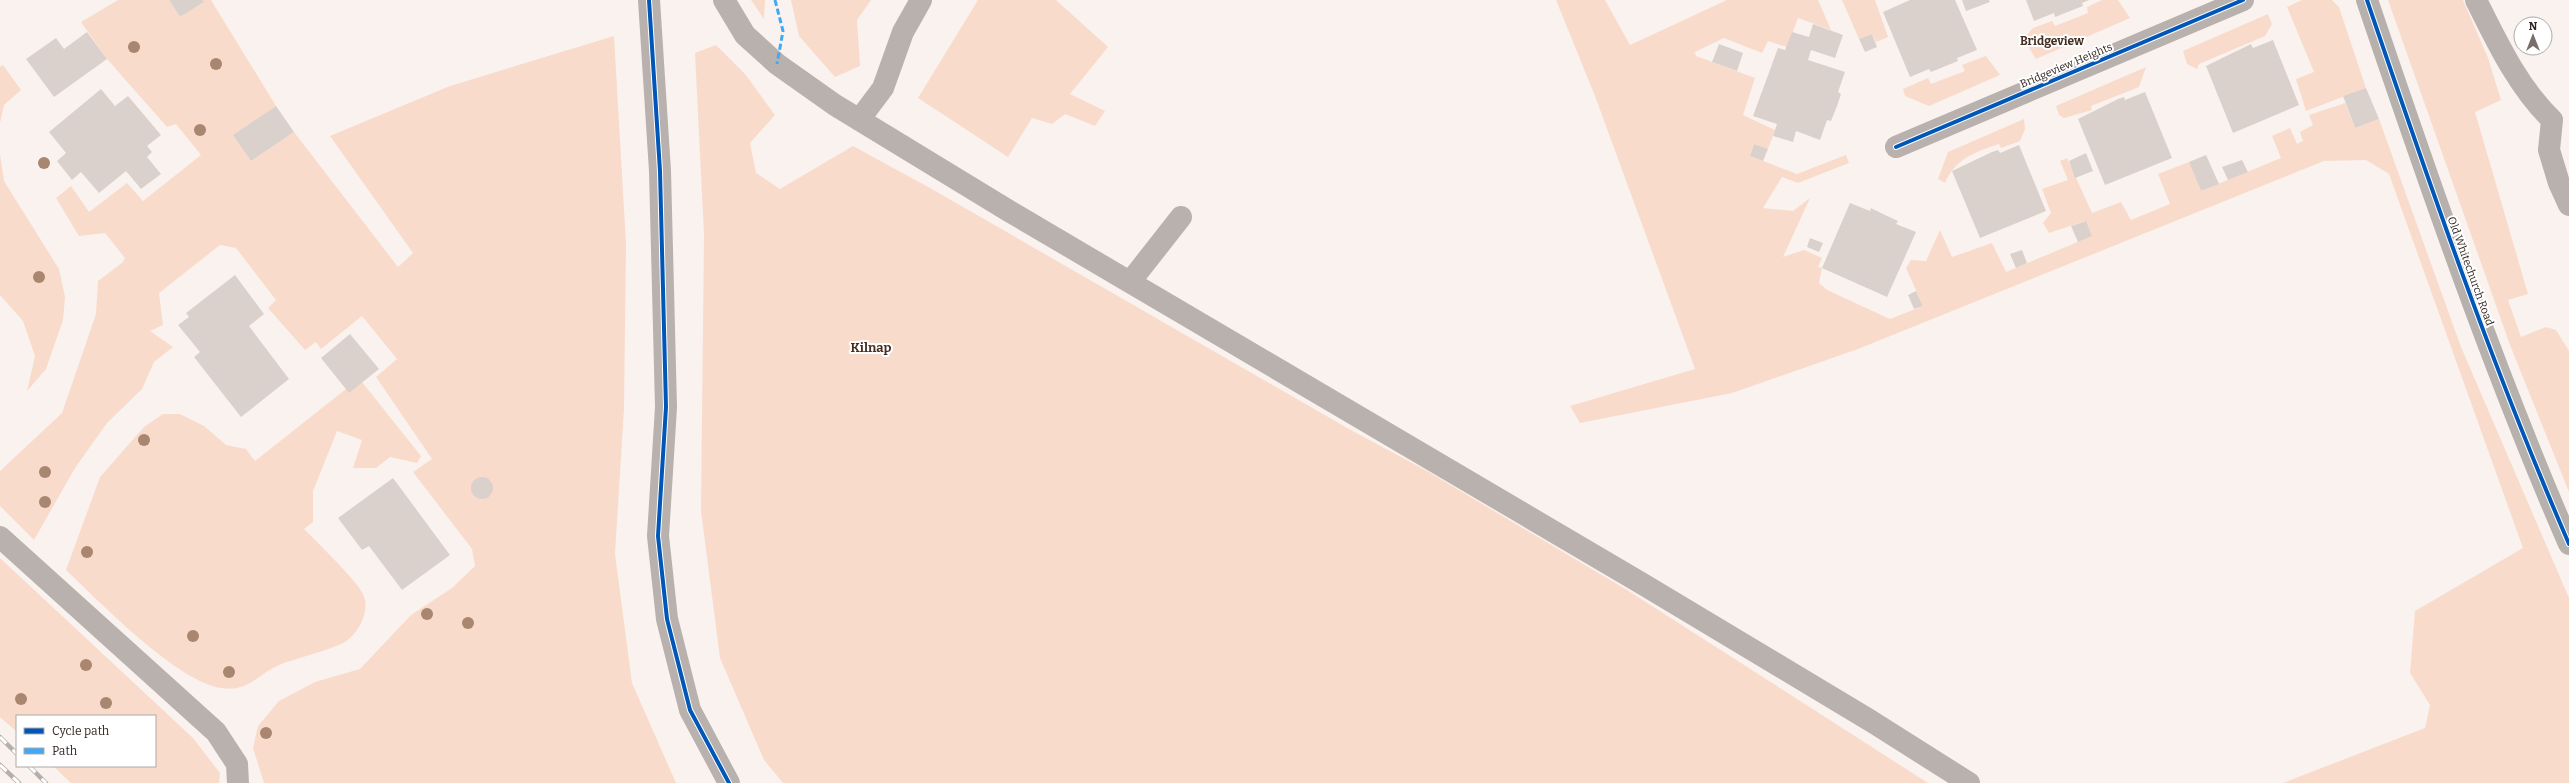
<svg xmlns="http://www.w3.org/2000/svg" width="2569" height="783" viewBox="0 0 2569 783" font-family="Bitter,serif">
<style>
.green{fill:#f9dbcb}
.building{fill:#dbd1cc}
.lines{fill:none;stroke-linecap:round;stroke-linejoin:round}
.lane{stroke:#b8b1ae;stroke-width:22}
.street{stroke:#b8b1ae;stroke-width:22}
.secondary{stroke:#b7b1ad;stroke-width:22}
.rail-casing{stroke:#b5afac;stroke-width:4.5}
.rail{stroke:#fff;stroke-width:3;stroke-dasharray:9;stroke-linecap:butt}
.quiet{stroke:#3fa9f5;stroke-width:3;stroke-dasharray:6 3;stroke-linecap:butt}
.cycleway-casing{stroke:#fff;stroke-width:6}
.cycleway{stroke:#0057b8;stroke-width:4}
.tree{fill:#a98670}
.labels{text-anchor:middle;stroke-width:4;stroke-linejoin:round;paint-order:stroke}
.street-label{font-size:11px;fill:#332721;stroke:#fff}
.neighbourhood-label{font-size:12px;font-weight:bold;fill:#462e21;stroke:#fff}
.quarter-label{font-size:13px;font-weight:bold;fill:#462e21;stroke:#fff}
</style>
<rect width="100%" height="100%" fill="#faf2ee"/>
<!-- green -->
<path class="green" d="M118,0h51l11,17 24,-15 -1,-2h8l65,106 -42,29 17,26 43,-29 104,135 15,-14 -83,-117 120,-50 164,-50 12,208 -2,164 -9,146 17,129 44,100h-412l-11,-35 5,-22 21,-25 36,-19 45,-13 51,-54 41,-27 23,-22 -3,-17 -59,-77 19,-13 -56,-82 21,-18 -35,-43 -41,33 -5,-7 -11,8 -37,-42 8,-8 -40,-52 -16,-3 -61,48 4,32 -13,6 23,16 -19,15 -12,27 -35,34 -32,45 -41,72 -34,-34v-35l62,-58 34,-99 2,-33 24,-18 3,-5 -20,-25 -26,3 -23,-38 15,-12 18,26 38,-29 16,18 58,-46 -25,-31 -9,3 -60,-68 -26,-37z
M751,0h14l-1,19z
M791,0h80l-14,20 3,46 -25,11 -36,-41z
M978,0h78l52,47 -38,47 35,17 -10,15 -30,-12 -13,10 -20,-6 -24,39 -90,-59z
M1556,0h49l25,45 97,-45h91l13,30 -33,-12 -11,29 -19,-6 -6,12 -38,-15 -29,14 1,4 59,22 -12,37 32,15 -7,19 -14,-5 -4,12 47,18 49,-19 3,8 -51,20 -16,-6 -19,31 30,3 17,-13 -27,59 21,-7 18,8 -4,9 4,1 -3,15 8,7 63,29 33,-13 -17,-38 5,-8 15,1 14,-31 12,27 40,-14 14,29 86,-36 -7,-15 -36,12 -6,-10 8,-10 -9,-24 26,-9 -8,-19 7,-3 25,55 29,-11 10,18 39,-16 -12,-30 31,-12 12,29 80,-33 -9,-22 18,-8 7,16 6,-3 -3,-9 13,-7 -4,-10 36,-12 10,25 24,-9 82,228 108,251v185h-286l142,-55 5,-23 -20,-32 5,-62 108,-63 -134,-374 -23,-14 -42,1 -466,188 -126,44 -152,30 -10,-17 125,-37 -100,-273z
M1842,0h33l13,37 -12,5 -4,-8 -13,5z
M2102,0h16l12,18 -94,41 -9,-14 -1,-9 7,-8 19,-7 3,5 33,-13 -1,-6z
M2302,0h30l7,7 27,81 -60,23 -10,-32 18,-7 -27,-65z
M2388,0h75l25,58 13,42 -26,12 53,182 -20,6 13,37 25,-10 10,3 13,21v141l-59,-147z
M2268,14l4,10 -7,12 -66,28 -2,5 -10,-5 -4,-13z
M716,45l29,29 30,41 -25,28 6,30 24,16 73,-43 77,42 419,241 78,42 200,119 301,193h-1145l-19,-23 -44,-102 -19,-147 3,-277 -9,-181z
M1986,56l14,19 -71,31 -24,-10 -2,-7 25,-11 3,6 34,-13 -3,-6z
M3,65l18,25 -17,15 -4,18v-56z
M2146,67l-7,20 -48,19 1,4 -28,8 -5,-3 -3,-9z
M2024,119l1,10 -5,12 -19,7 -2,-4c-24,8 -44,15 -54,39l-7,-4 10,-27z
M0,154l4,27 55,88 6,28 -2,23 -17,49 -19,22 8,-35 -12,-35 -23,-26z
M362,382l59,74 -4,7 -27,-6 -14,11h-23l9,-28 -25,-9 -24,60v31l-9,7c12,12 54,53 59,65 7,15 -2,35 -14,45 -10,9 -51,19 -65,24 -24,8 -34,30 -63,25 -45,-7 -120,-85 -155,-118l34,-93 44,-50 19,-13h17l24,12 22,19 20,4 9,12 91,-72z
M0,558l193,180 27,35 -1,10h-148l-18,-17h102v-50h-138v16l-17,-15z"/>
<!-- building -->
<path class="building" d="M169,0h34l1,2 -24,15z
M1910,0h45l22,50 -20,8 1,3 -27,11 -2,-3 -19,8 -27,-65z
M1962,0h27l1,2 -24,9z
M2026,0h63l-7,3 1,3 -28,11 -1,-4 -20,8z
M1813,24l30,11 -8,23 -24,-8 -3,10 37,12 -7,20 3,2 -4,12 -6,15 -4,-1 -7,20 -24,-9 -3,11 -20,-6 4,-12 -24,-8 25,-68 7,2 7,-18 17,5z
M87,32l20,27 -53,38 -28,-38 30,-21 8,11z
M1872,34l5,13 -12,5 -6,-13z
M2273,40l26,65 -66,28 -27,-67 45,-22 2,4z
M1719,44l24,9 -6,18 -25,-9z
M2366,88l13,31 -24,9 -12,-32z
M101,89l14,17 13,-10 33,39 -14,11 5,6 -5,5 14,17 -20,15 -15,-18 -27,22 -18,-21 -9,8 -15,-19 9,-8 -17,-21z
M2145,92l27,66 -67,27 -27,-66 40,-20 6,-2 1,3z
M276,106l18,26 -43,29 -18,-26z
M1754,144l14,5 -5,12 -13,-5z
M2019,145l27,66 -66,27 -28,-67 40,-19 6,-2 2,3z
M2086,153l7,18 -18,7 -6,-17z
M2206,155l13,29 -18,7 -12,-29z
M2242,160l6,12 -20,8 -6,-13z
M1850,203l20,8 1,-3 12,6 15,7 -2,3 20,8 -29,65 -65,-29z
M2086,221l6,15 -14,6 -7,-16z
M1810,238l13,5 -4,9 -12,-5z
M2022,250l5,13 -11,5 -6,-14z
M235,275l29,39 -15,12 40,53 -48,38 -47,-60 6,-5 -22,-27 11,-8 -3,-4z
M1916,291l7,15 -9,3 -6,-14z
M350,334l29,35 -30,24 -28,-35z
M471 488a11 11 0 1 1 22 0a11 11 0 1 1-22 0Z
M393,478l57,77 -48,35 -33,-44 -7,4 -24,-32z"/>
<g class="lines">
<!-- lane -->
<path class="lane" d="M724,0l21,35 32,29 58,41 174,106 632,372 230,138 98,62
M2476,0c21,42 42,87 76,120l-3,30 10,33 10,22
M859,120l24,-32 20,-56 18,-32
M1130,282l51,-65
M0,537l216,195 21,32 1,19"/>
<!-- street -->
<path class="street" d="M649,0l11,171 6,236 -8,129 9,83 23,91 39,73
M1896,147l347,-147"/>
<!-- secondary -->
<path class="secondary" d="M2367,0c62,183 125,366 202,544"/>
<defs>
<path id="rail" d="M0,737l17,17
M0,765l19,18
M29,766l17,17"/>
</defs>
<!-- rail casing -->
<use href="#rail" class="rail-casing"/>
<!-- rail -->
<use href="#rail" class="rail"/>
<!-- quiet -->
<path class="quiet" d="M775,0l8,31 -6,33"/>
<defs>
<path id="cycleway" d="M649,0l11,171 6,236 -8,129 9,83 23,91 39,73
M2367,0c62,183 125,366 202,544
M1896,147l347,-147"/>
</defs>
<!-- cycleway casing -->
<use href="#cycleway" class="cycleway-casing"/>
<!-- cycleway -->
<use href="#cycleway" class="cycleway"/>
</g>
<!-- trees -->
<g class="tree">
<circle cx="134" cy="47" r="6"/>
<circle cx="216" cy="64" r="6"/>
<circle cx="200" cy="130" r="6"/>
<circle cx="44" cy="163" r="6"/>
<circle cx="39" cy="277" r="6"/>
<circle cx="144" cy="440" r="6"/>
<circle cx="45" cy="472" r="6"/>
<circle cx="45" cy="502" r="6"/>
<circle cx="87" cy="552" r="6"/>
<circle cx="427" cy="614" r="6"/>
<circle cx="468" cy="623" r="6"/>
<circle cx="193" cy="636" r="6"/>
<circle cx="86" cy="665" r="6"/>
<circle cx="229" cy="672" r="6"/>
<circle cx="21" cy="699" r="6"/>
<circle cx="106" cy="703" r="6"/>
<circle cx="266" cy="733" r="6"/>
</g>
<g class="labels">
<!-- street labels -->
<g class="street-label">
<text transform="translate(2066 65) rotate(-23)" y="4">Bridgeview Heights</text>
<text transform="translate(2471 271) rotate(70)" y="4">Old Whitechurch Road</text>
</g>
<!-- neighbourhood labels -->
<g class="neighbourhood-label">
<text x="2052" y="45">Bridgeview</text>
</g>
<!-- quarter labels -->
<g class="quarter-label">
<text x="871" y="352">Kilnap</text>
</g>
</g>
<!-- legend -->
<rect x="16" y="715" width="140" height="52" fill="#ffffff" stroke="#ada9a6"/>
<rect x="24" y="728" width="20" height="6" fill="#0057b8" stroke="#ada9a6"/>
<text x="52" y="735" font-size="12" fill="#332721">Cycle path</text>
<rect x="24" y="748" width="20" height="6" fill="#3fa9f5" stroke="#ada9a6"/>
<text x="52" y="755" font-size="12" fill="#332721">Path</text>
<!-- north arrow -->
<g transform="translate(2533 36)"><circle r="19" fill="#ffffff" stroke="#ada9a6"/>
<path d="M0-3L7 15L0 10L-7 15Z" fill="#796e69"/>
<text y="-6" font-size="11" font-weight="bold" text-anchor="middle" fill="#332721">N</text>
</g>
</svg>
